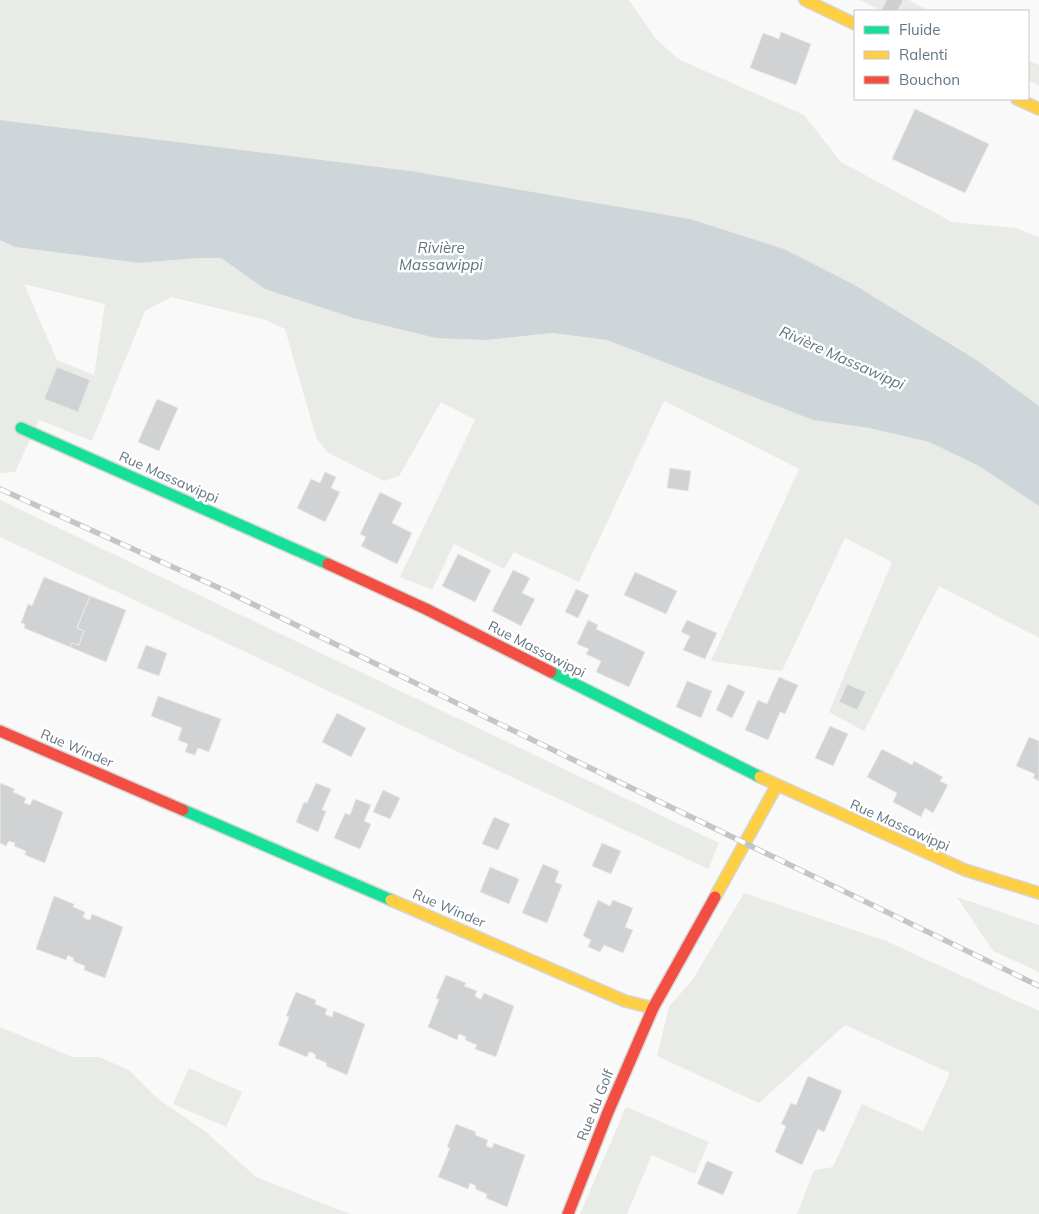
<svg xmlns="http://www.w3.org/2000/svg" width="1039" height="1214" viewBox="0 0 1039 1214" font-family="Mulish,sans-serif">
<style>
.green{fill:#e8ebe6;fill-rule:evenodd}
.water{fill:#ced6d9}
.building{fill:#d0d2d3;stroke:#e8e8e8}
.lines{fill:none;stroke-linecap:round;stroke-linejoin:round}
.fast-casing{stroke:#d5d6d7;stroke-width:14}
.slow-casing{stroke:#d5d6d7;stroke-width:14}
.jam-casing{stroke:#d5d6d7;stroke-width:14}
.lane{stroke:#cecfd0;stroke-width:14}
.fast{stroke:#16e098;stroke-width:11}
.slow{stroke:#ffcf43;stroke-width:11}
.jam{stroke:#f24e42;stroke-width:11}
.rail-casing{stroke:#c3c5c6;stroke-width:5.5}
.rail{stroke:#fff;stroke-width:4;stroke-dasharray:11;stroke-linecap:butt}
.labels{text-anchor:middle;stroke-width:5;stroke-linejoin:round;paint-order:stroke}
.street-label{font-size:14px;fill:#657683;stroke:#fff}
.water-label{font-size:15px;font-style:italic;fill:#60757c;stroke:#fff}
</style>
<rect width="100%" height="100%" fill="#f9f9f9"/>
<!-- green -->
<path class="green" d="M0,0h629l26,38 23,21 126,56 37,47 111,60 64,6 23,9v169l-61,-45 -125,-77 -69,-35 -94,-30 -279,-48 -411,-51z
M860,0h49l21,11h-48z
M1028,60l11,5v21l-11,-6z
M0,240l15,7 123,16 60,-5h23l44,31 222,51 65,-7 55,7 206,80 56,8 60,14 50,24 60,40v132l-100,-52 -75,145 -35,-19 63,-150 -47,-24 -63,133 -71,-10 88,-192 -135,-68 -85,181 -65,-30 -10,17 -50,-25 -22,46 -32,-13 75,-157 -34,-18 -42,74 -15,5 -57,-29 -11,-15 -31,-108 -19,-9 -95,-23 -26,14 -53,130 -53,-21 -24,52 -15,1zM24,284l81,20 -11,71 -37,-15z
M0,500l719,343 -11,26 -708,-332z
M744,893l142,48 153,70v203h-242l17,-44 19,-3 29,-63 61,27 27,-58 -105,-48 -86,78 -102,-47 12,-49 24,-28z
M957,897l82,28v47l-46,-21z
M0,1027l73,30h26l30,13 29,29 48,33 50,45 94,37h-350z
M189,1068l53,24 -16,35 -53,-23z
M626,1107l83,35 -14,32 -43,-19 -25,59h-47z"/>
<!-- water -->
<path class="water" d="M0,120l411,51 279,48 94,30 69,35 125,77 61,45v100l-60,-40 -50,-24 -60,-14 -56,-8 -206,-80 -55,-7 -65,7 -51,-2 -82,-20 -89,-29 -44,-31h-23l-59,5 -124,-16 -15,-7z"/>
<!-- building -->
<path class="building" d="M781,32l30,12 -15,41 -46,-17 13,-35 16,6z
M915,109l74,35 -24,49 -73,-34z
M57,367l33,13 -12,32 -34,-13z
M157,399l21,9 -19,43 -21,-9z
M670,468l21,3 -3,20 -21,-3z
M325,472l11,5 -5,11 9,4 -15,30 -28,-14 14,-29 9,4z
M380,492l22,11 -10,20 20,10 -15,31 -36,-18 5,-9 -6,-3z
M458,554l33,16 -16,32 -33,-16z
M513,570l17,8 -8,15 13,6 -14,27 -29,-15z
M635,572l42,19 -11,23 -42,-19z
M44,577l46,19 -13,32 7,3 -5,14 -7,-2 -2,4 -46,-19 1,-4 -4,-1 7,-19 4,2z
M576,589l13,6 -11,23 -13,-6z
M90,596l36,14 -20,52 -36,-15 2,-4 7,2 5,-14 -7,-3z
M588,620l10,5 -2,4 49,23 -16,35 -33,-15 5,-11 -15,-7 3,-5 -12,-5z
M687,620l30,13 -12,26 -22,-9 7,-14 -9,-4z
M146,645l21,8 -8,23 -22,-8z
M779,677l19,8 -13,29 -5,-2 -12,28 -23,-10 13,-30 9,4z
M687,681l25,10 -11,27 -25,-11z
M728,684l17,8 -13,26 -16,-8z
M847,684l19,8 -9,18 -18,-8z
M158,696l63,23 -12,33 -11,-4 -3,7 -10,-3 3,-8 -10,-4 4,-12 -31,-12z
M337,713l29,15 -15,29 -29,-15z
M830,726l18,8 -15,32 -18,-8z
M1029,737l10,4v40l-6,-3 2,-4 -19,-8z
M882,749l30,16 2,-4 29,16 -3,4 8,4 -15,28 -8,-5 -4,9 -28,-15 4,-9 -30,-16z
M0,783l15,6 -2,3 13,6 -2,5 6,2 3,-6 30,13 -18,51 -20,-8 1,-4 -12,-5 1,-3 -6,-2 -3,5 -6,-3z
M316,783l15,6 -9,21 4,1 -8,21 -22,-10 8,-20 3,1z
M383,790l17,8 -10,21 -17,-7z
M356,799l15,6 -7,16 7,3 -11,25 -26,-11 11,-25 5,2z
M494,817l16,7 -12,26 -16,-6z
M602,843l19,8 -10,23 -19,-8z
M543,864l16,7 -4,11 7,3 -15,38 -25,-10z
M490,867l29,12 -10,25 -29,-12z
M54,896l20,8 -1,3 12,5 -2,5 3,2 4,1 2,-6 31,13 -18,51 -21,-8 1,-4 -12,-5 1,-3 -3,-1 -3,-2 -2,5 -30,-11z
M598,900l12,6 3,-6 20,8 -8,19 8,3 -10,23 -19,-8 -4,7 -12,-5 3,-7 -8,-4z
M446,975l20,8 -2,3 13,5 -2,5 3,2 3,1 3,-6 30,13 -18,51 -21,-8 2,-4 -12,-5 1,-3 -7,-3 -2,6 -29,-13 11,-28 -3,-1z
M296,992l20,8 -1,4 12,5 -2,5 4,2 3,1 2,-6 31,13 -18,51 -21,-9 1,-3 -12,-5 1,-3 -3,-2 -4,-1 -2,5 -29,-12 11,-28 -3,-1z
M808,1076l34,15 -18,41 -6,-3 -16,36 -27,-13 11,-26 -5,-2 10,-21 5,2z
M456,1124l20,8 -1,3 13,5 -2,6 6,2 2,-5 31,12 -18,52 -21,-9 1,-4 -12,-5 1,-3 -6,-3 -2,6 -30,-12 12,-29 -3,-1z
M707,1161l26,11 -10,23 -26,-11z"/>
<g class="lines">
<defs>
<path id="fast" d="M21,428l307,136
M551,672l209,105
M183,810l208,90"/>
<path id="slow" d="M805,0l50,24
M1017,99l22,10
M760,777l205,93 74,23
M715,897l62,-112
M391,900l234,101 28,7"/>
<path id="jam" d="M328,564l98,45 125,63
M0,731l183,79
M568,1214l40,-102 45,-104 62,-111"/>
</defs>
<!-- fast casing -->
<use href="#fast" class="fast-casing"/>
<!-- slow casing -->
<use href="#slow" class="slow-casing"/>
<!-- jam casing -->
<use href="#jam" class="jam-casing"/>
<!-- lane -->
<path class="lane" d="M889,11l6,-11"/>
<!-- fast -->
<use href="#fast" class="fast"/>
<!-- slow -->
<use href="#slow" class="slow"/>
<!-- jam -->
<use href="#jam" class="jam"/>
<defs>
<path id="rail" d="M0,489l226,102 813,395"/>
</defs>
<!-- rail casing -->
<use href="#rail" class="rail-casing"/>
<!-- rail -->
<use href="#rail" class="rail"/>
</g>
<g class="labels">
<!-- street labels -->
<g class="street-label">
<text transform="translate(169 477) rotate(24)" y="5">Rue Massawippi</text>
<text transform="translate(537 649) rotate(27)" y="5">Rue Massawippi</text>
<text transform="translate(77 748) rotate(23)" y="5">Rue Winder</text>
<text transform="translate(900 825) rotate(24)" y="5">Rue Massawippi</text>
<text transform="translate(449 908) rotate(23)" y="5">Rue Winder</text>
<text transform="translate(595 1105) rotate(-68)" y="5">Rue du Golf</text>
</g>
<!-- water labels -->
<g class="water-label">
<text x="441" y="253">Rivière<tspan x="441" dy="17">Massawippi</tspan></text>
<text transform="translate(842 358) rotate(24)" y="5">Rivière Massawippi</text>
</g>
</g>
<!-- legend -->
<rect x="854" y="10" width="175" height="90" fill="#ffffff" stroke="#c1c8cd"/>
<rect x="864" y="26" width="25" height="8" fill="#16e098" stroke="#c1c8cd"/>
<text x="899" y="35" font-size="15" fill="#657683">Fluide</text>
<rect x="864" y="51" width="25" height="8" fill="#ffcf43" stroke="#c1c8cd"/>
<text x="899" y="60" font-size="15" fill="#657683">Ralenti</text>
<rect x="864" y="76" width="25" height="8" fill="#f24e42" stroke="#c1c8cd"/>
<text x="899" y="85" font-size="15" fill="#657683">Bouchon</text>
</svg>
